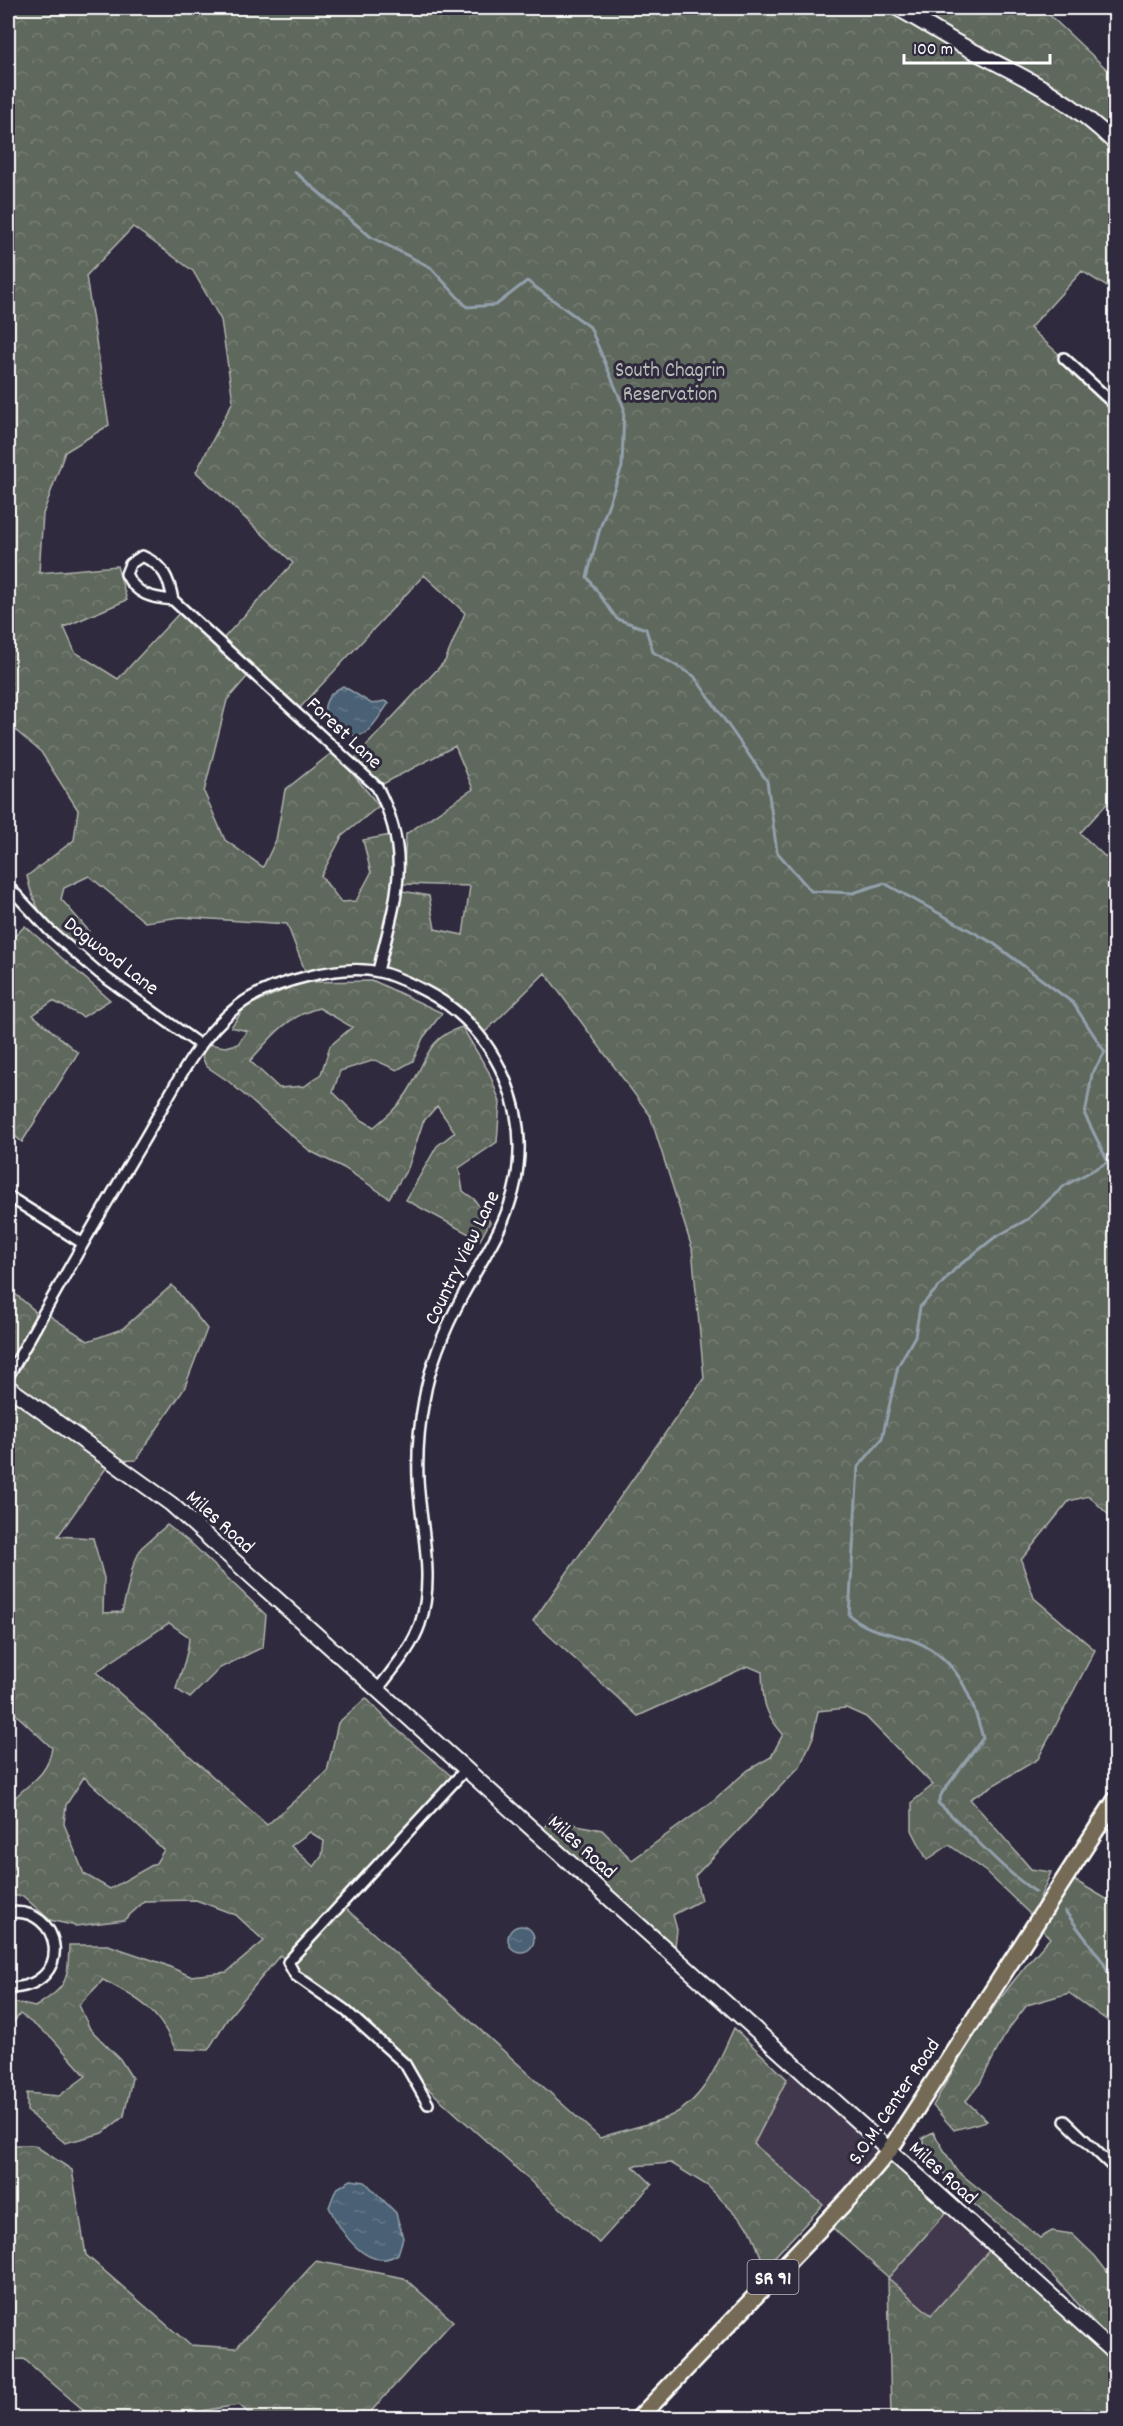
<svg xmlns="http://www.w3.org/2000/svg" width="1123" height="2426" viewBox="0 0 1123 2426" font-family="Dekko,sans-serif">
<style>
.built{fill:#43394d}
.forest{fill:url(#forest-crowns);stroke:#afb3ad;stroke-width:1.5;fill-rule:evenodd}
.water{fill:url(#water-ripples);stroke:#92a0ac;stroke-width:1.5}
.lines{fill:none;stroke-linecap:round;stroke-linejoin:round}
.stream{stroke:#92a0ac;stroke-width:3}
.street-casing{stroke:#fff;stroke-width:14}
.secondary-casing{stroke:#fff;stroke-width:18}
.primary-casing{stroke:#fff;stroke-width:20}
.street{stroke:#2f2a3d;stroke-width:9}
.secondary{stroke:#2f2a3d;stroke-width:14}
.primary{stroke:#756a55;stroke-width:15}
.labels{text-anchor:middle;stroke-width:6;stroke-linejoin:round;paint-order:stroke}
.shield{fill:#2f2a3d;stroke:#c1bfc5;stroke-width:1.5}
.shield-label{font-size:20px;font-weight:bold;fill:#fff}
.park-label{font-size:21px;fill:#b7bbb5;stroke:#2f2a3d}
.street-label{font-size:21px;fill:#fff;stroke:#2f2a3d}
</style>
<defs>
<pattern id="forest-crowns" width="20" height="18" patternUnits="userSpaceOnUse" patternTransform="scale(1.5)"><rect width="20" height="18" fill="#5f675b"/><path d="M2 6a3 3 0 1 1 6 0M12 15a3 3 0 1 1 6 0" fill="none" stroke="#777e74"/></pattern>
<pattern id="water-ripples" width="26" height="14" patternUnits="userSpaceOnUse" patternTransform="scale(1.5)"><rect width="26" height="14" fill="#4a6174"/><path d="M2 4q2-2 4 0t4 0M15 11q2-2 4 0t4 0" fill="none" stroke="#657989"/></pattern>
</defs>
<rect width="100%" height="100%" fill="#2f2a3d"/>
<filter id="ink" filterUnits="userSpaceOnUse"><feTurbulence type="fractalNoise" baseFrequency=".0167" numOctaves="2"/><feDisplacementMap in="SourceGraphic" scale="12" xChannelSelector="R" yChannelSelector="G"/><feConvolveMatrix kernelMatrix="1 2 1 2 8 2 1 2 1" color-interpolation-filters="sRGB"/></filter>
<g filter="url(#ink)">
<!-- built -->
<path class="built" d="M794,2066l95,85 -56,63 -79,-70z
M951,2207l43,38 -63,71 -43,-39z"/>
<!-- forest -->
<path class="forest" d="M8,8h1034l73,69v215l-33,-21 -52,57 86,78 -1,389 -35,38 35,33v655l-26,-25 -20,5 -48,59 13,38 61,52 -57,109 -68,40 61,70 20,3 -19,44 -50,-48 -33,-23 -22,15 -15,-30v-28l21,-17 -67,-68 -20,-9 -28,3 -5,26 -13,29 -105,110 6,24 -28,15 4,15 -2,16 -132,-116 9,-16 25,11 25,5 30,30 77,-56 39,-34 23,-13 12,-23c-20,-22 -20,-34 -21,-62l-14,-6 -110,50 -105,-95 171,-243 -12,-130 -42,-133 -105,-142 -64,63 -42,-37 -61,-28 -71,5 -20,-52 -106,-7 -36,5 -56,-46 -25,12 -3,11 28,32 -10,17c-31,-22 -44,-34 -52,-72l47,-36 4,-30 -37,-58 -33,-28zM133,227l60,44 28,49 12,81 -37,71 97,91 -73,79 -37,-33 -65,70 -43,-27 -11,-25 63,-27 -10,-34 -78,7 4,-59 22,-62 44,-27 -23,-149zM424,575l41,38 -20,48 -93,100 25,26 78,-41 18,43 -67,45 -3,50 67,2 -7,49 -28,-6 -6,-33 -32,-6v-56l-34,6 8,33 -15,28 -15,1 -20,-26 21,-40 37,-30 -45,-55 -49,39 -9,50 -13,27 -38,-27 -21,-48 23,-92 25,-29 45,40z
M25,926l85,74 -27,17 -30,-16 -20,14 45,38 -56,89 -14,-12v-187z
M374,981l68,32 -19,25 -10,23 -16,9 -22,-10 -35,11 -7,21 27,27 14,8c12,-10 24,-20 33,-34 19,-29 18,-55 55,-66l27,45 11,30 -3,40 -38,26 4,23 11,8 16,23 -10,18 -74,-40 31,-54 18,-14 -18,-26 -14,16 -15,46 -19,30 -45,-30 -34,-17 -82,-70 -22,-15 -4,-10 6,-12 17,3 13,-3 9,-13 -16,-4 14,-20 58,-25zM319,1008l33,19 -22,19 -9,28 -16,12 -26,2 -29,-27c21,-24 37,-45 69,-53z
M172,1285l35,44 -23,60 -48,71 -25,1 -53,75 35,2 11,40 -1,35 19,-1 11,-46 8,-18 26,-23 25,19 74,71 -3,32 -43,21 -30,30 -14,-9c5,-20 12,-30 13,-52l-20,-14 -73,49 171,153 60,-53 11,-49 28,-25 27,28 63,54 -114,125 258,233c21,-8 49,-13 68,-21 37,-16 50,-55 66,-89l53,51 -33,65 69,61 -58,62 -15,-38 -42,-43 -37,-23 -38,3 19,18 -53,59 -319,-288 -52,63 -20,32 -33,-1c-15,-38 -36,-51 -72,-69l-24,25 11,24 30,30 12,19 -8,38 -21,17 -38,10 -38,-32v-18l32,3 27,-20 -34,-38 -32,-24 -12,15v-28l27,6c32,-21 33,-24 34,-62h39l53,18 29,13 37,-4 37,-31 -28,-26 -40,-15 -51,1 -21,19 -48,6 -26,-6 -27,-24h-15v-90c17,-24 38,-24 44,-58l-44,-41v-295l13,-15 -13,-10v-99l26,22 2,14 8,-12 44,29 34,-12zM84,1777l80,73 -8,13 -46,26 -26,-15 -20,-50 2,-19zM310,1832l14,9 -2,15 -8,11 -23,-21z
M1074,1880l41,24v122l-46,-33 -42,12 -20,26 -27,52 -14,18 21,20 -33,9 -21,-24c32,-60 71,-118 117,-168l-9,-9z
M933,2132l23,38 84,68 12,-7 20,3 23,22 20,26v64c-28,-31 -56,-66 -87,-95 -39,-37 -83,-62 -106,-113z
M8,2145h26l38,25 14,85 104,90 46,3 80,-87 88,17 49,43 -88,97h-110l-16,-13 -44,7 -7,6h-95l-69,-59 -16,1z
M889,2151l62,56 -63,71 43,37 63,-70 121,109v64h-224l-3,-141 -62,-55z"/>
<!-- water -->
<path class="water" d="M343,686l29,18 12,-3 5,2c-7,9 -15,24 -24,30 -19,13 -66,-24 -22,-47z
M1115,805v28l-7,-13z
M508 1939a13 13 0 1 1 26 0a13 13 0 1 1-26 0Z
M351,2180l14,2 31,31 7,25 -5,16c-31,20 -58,-23 -69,-47l7,-18z"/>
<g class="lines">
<!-- stream -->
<path class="stream" d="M295,172l76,65 59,30 37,40 29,-2 31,-24 63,46 34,81 -2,59 -22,61 -13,49 30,42 29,10 7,23 41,24 73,105 10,71 34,39 42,2 31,-10 109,60 80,60 32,49 -13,22 -7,41 23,47 -44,24 -36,33 -34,19 -38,30 -36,39 -5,29 -17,30 -16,73 -24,28 -9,148c24,20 41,16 68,27 42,18 55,55 66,96l-41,55 -4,10c33,29 61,65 98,89
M1065,1911l38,51 13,28"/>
<defs>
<path id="street" d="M1064,358l52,48
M142,556c21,9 27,22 31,44 -21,-2 -37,-5 -47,-26l4,-10z
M173,600l204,187c37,69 18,114 1,184
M8,886l41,44 50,43 101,72
M8,1196l74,47
M8,1377c44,-80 90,-160 137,-239 27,-46 50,-98 93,-132 29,-23 103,-43 141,-34 19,4 54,22 69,33 49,36 77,101 70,161 -4,48 -33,88 -55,129 -18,33 -33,68 -39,105 -5,26 -7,52 -6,78 2,48 18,99 2,146 -8,24 -27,45 -42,65
M8,1913c54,-9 69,74 0,75
M428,2104l-23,-40 -60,-54 -50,-35 -7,-13 178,-193
M1065,2121l51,49"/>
<path id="secondary" d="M897,8c23,12 45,27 68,39 57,29 105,51 151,97
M8,1387l163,117 945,850"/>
<path id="primary" d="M639,2418l211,-221 39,-46 227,-352"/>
</defs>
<!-- street casing -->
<use href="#street" class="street-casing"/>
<!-- secondary casing -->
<use href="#secondary" class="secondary-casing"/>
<!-- primary casing -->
<use href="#primary" class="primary-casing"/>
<!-- street -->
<use href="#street" class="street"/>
<!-- secondary -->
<use href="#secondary" class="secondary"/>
<!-- primary -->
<use href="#primary" class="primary"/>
</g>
</g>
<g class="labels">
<!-- shield labels -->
<rect class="shield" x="747.5" y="2260" width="51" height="34" rx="4.5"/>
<g class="shield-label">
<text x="773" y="2284">SR 91</text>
</g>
<!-- park labels -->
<g class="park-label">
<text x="670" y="376">South Chagrin<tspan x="670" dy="24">Reservation</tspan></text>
</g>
<!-- street labels -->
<g class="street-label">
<text transform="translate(345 732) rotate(43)" y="7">Forest Lane</text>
<text transform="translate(112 955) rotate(38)" y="7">Dogwood Lane</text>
<text transform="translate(461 1257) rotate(-64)" y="7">Country View Lane</text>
<text transform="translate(221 1521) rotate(42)" y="7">Miles Road</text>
<text transform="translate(583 1846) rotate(42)" y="7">Miles Road</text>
<text transform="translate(893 2101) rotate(-56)" y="7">S.O.M. Center Road</text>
<text transform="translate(944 2172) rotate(42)" y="7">Miles Road</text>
</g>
</g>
<!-- margin -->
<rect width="1123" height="2426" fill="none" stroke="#2f2a3d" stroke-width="30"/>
<rect x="15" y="15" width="1093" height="2396" fill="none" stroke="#fff" stroke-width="2" filter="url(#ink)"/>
<!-- scale -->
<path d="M904 54v9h146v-9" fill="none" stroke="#ffffff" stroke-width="3"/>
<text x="913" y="54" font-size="18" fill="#ffffff" stroke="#2f2a3d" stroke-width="4.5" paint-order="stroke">100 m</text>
</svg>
